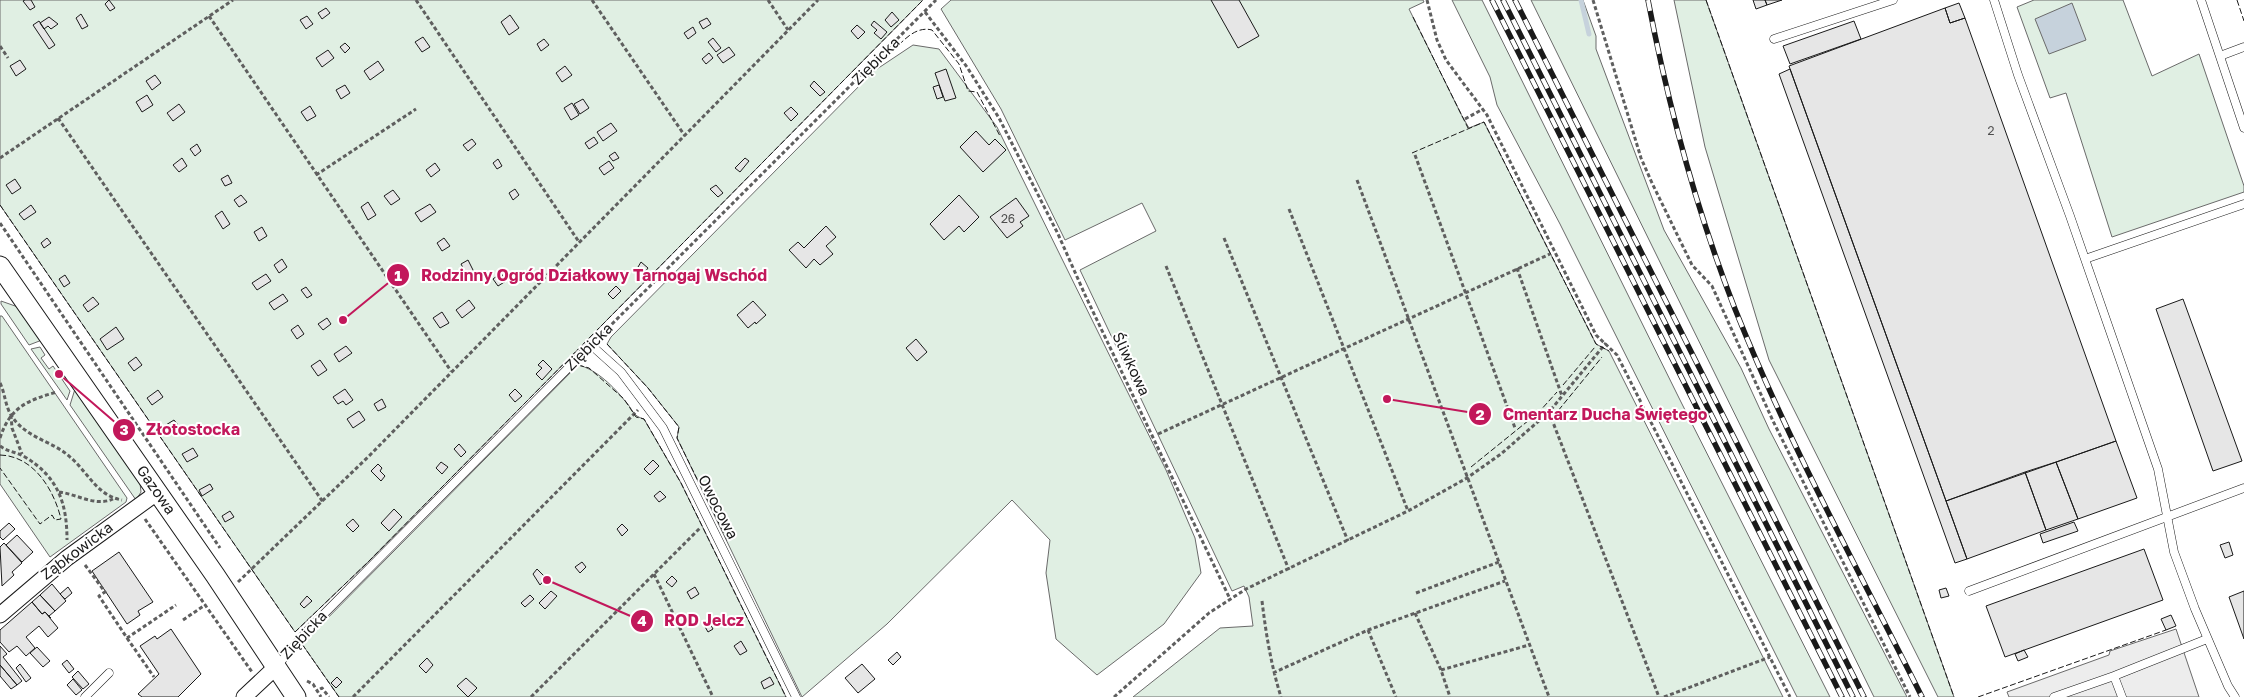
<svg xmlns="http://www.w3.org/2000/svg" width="2244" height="697" viewBox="0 0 2244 697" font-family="'Golos Text',sans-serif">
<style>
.green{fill:#e0efe3;stroke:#6a6a6a}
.parking{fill:#ededed;stroke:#6a6a6a}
.water{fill:#c6d2dc;stroke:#6a6a6a}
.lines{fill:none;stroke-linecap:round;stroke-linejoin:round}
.stream{stroke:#c6d2dc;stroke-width:5}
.building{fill:#e6e6e6;stroke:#1a1a1a}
.service-casing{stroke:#1a1a1a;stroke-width:9}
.minor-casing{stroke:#1a1a1a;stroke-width:17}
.tertiary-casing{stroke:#1a1a1a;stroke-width:21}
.path{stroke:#5f5f5f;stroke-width:3;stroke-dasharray:4 2.5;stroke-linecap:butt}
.service{stroke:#fff;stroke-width:8}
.minor{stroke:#fff;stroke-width:15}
.tertiary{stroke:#fff;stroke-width:19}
.rail-casing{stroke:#1a1a1a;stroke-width:5.5}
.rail{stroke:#fff;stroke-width:4;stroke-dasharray:11;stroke-linecap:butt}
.fence{stroke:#1a1a1a;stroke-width:1;stroke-dasharray:6 2.5;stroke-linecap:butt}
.labels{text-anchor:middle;stroke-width:4;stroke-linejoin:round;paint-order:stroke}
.number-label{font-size:12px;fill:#4d4d4d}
.street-label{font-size:15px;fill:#1a1a1a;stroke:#fff}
.leader{fill:none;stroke:#c2185b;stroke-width:2}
.callout-dot{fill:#c2185b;stroke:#fff;stroke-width:2}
.mark-label{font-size:15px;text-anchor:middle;font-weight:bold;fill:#fff}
.callout-label{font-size:16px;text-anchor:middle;font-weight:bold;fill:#c2185b;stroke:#fff;stroke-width:4;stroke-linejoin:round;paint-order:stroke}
</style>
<rect width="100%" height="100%" fill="#fff"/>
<!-- green -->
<path class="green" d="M0,0h923l-555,562 -73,70 -295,-427z
M951,0h472l1,2 -15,7 53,107 7,12 15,-6 112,222 13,7 174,346h-650l87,-69 33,-2 -4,-29 -5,-11 -12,5 -152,-321 76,-39 -14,-28 -77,37 -64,-131 -60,-100z
M1452,0h30l199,402 149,295h-33l-237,-473 -63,-119 -7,-28z
M1531,0h52l13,36v13l68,181 77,138 28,61 138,268h-33z
M1674,0h32l248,697h-16l-169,-337 -64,-213z
M2034,0h89l29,76 47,-22 45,132v6l-132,45 -46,-144 -16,5 -33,-91z
M913,45l26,4 58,78 169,343 29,68 6,35 -37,51 -67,51 -41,-36 -10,-66 4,-33 -38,-40 -125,124 -85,73 -125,-259 2,-11 -31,-39 -41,-44 4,-7 263,-266z
M1,301l17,6 24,33 -13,5 -28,-41z
M0,316h2l125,182 -1,4 -76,55 -50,-73z
M40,347l5,8 -4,3 8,11 4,-3 17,25 -3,9 -36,-51z
M578,365c18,4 36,22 47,36 8,8 7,15 19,18l37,64 105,214h-447l-37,-53z
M75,389l65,94 1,9 -5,8 -66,-95z"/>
<!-- parking -->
<path class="parking" d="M2176,629l23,68h-190l-2,-5 102,-37 1,-4z"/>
<!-- water -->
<path class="water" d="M2072,3l14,37 -37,14 -14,-35z"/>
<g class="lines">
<!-- stream -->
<path class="stream" d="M1581,0l8,34"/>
</g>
<!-- building -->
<path class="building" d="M25,0h6l4,7 -5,3 -7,-9z
M109,0l6,8 -5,3 -5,-7z
M1211,0h28l20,36 -21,12z
M1753,0h12l2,5 -11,4z
M1765,0h17l-15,5z
M1959,3l6,15 -15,5 -5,-15z
M326,8l4,5 -8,6 -4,-6z
M1945,8l5,15 15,-5 151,423 -170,60 -157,-435z
M892,12l7,8 -8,7 -6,-7z
M81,14l7,12 -6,3 -6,-11z
M510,15l9,13 -10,7 -8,-13z
M307,16l6,8 -7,5 -6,-9z
M49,17l9,7 -7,5 -3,-3 -4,3 -4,-6z
M707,18l4,6 -8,5 -4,-7z
M39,21l16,24 -6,4 -16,-24z
M874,21l13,11 -6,7 -7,-6 3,-3 -6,-5z
M1854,21l7,18 -71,25 -7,-18z
M857,25l8,7 -7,7 -7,-8z
M693,27l3,6 -8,6 -4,-6z
M423,37l7,10 -8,5 -7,-10z
M713,38l8,10 -5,4 -8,-10z
M544,39l5,6 -8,6 -4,-7z
M345,43l5,5 -5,5 -5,-6z
M729,47l6,8 -12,8 -6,-8z
M328,50l6,8 -12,9 -6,-9z
M709,53l4,5 -7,6 -4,-5z
M20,60l6,9 -10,7 -6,-10z
M378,61l6,9 -14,10 -6,-9z
M565,66l7,9 -10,7 -6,-9z
M946,69l10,29 -11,3 -10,-28z
M1790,69l100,277 77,213 -12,4 -176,-489z
M155,75l6,8 -9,7 -6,-9z
M814,81l11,11 -5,4 -10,-10z
M345,85l5,8 -9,6 -5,-9z
M939,85l4,12 -6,2 -4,-12z
M147,95l6,10 -11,7 -6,-10z
M583,99l6,9 -9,6 -6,-10z
M572,103l7,12 -8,5 -7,-12z
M179,104l6,8 -12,9 -6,-8z
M310,106l6,10 -9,5 -6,-9z
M791,107l7,7 -7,7 -7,-8z
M611,123l6,8 -14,10 -6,-9z
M976,131l13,14 6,-6 11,11 -23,22 -23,-25z
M594,137l4,6 -9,6 -4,-6z
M472,139l4,5 -8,7 -5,-6z
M197,144l4,7 -6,5 -5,-7z
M615,152l4,6 -6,3 -4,-5z
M182,158l5,8 -8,6 -6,-7z
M745,158l4,3 -9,11 -5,-4z
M498,159l4,7 -5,3 -4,-6z
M609,161l5,7 -10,7 -5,-7z
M435,163l5,7 -9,7 -5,-7z
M228,175l4,8 -7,3 -4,-7z
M15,179l6,9 -9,6 -6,-9z
M716,185l7,8 -5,4 -8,-8z
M515,189l4,6 -6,5 -4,-7z
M393,190l7,9 -9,6 -7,-9z
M241,195l6,7 -8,5 -5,-7z
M959,195l20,22 -15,15 -5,-6 -15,14 -14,-16z
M1016,198l13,18 -9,6 3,4 -16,12 -17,-21z
M368,202l8,13 -8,5 -7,-13z
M430,204l6,8 -15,10 -6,-9z
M31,205l5,7 -12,8 -5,-6z
M222,211l8,13 -7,5 -8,-13z
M826,226l10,11 -10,9 7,8 -13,11 -6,-6 -8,9 -17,-18 9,-8 6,6z
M262,227l5,9 -8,5 -5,-9z
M47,238l4,5 -7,5 -3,-5z
M444,238l6,8 -8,5 -5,-8z
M282,259l5,8 -8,6 -5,-8z
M468,260l8,16 -7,3 -8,-15z
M641,262l7,6 -3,4 -7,-5z
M501,273l5,8 -8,5 -5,-7z
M266,274l5,7 -14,9 -5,-7z
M65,275l5,8 -6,4 -5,-8z
M616,286l5,5 -8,8 -5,-5z
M306,287l6,8 -5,3 -6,-8z
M283,294l5,7 -14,9 -5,-7z
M93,297l6,7 -11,8 -5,-7z
M2183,299l59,162 -29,10 -57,-162z
M469,300l6,8 -13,10 -6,-8z
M753,301l13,14 -10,9 -1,-2 -7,6 -11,-13z
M442,312l7,11 -9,5 -7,-10z
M327,318l4,6 -8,6 -5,-6z
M298,325l6,9 -7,5 -6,-9z
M116,327l8,12 -17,11 -7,-11z
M916,339l11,13 -10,9 -11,-13z
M346,346l6,7 -13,9 -5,-8z
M136,357l6,8 -8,6 -6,-8z
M320,360l7,10 -9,6 -7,-10z
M543,360l9,9 -10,11 -6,-6 6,-6 -4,-3z
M345,389l8,11 -7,5 -3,-4 -5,3 -5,-7z
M515,389l7,7 -7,6 -6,-7z
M158,390l5,7 -11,8 -5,-7z
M382,399l4,8 -8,4 -4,-7z
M359,411l6,9 -12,8 -6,-9z
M174,420l4,5 -14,9 -3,-6z
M2116,441l21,57 -59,21 -22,-57z
M459,444l7,8 -5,5 -7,-8z
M193,448l5,8 -11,6 -5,-8z
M653,460l6,6 -9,9 -6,-6z
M441,462l7,5 -6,7 -6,-6z
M2056,462l22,57 -32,11 -21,-58z
M378,464l4,4 -2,3 5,5 -4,5 -10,-10z
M2025,472l21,58 -79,29 -21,-58z
M210,484l3,5 -11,7 -3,-6z
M660,491l6,6 -7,5 -5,-6z
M394,509l8,8 -13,14 -8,-8z
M230,511l4,6 -9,5 -3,-6z
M353,519l6,7 -6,6 -7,-7z
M2074,522l4,9 -35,12 -3,-9z
M9,523l6,6 -12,11 -3,-3v-6z
M622,524l6,6 -6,6 -5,-7z
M17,535l16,17 -11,10 -16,-17z
M2229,542l4,13 -8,3 -5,-13z
M4,543l18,20 -10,9 2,3 -12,11 -2,-39z
M2144,549l19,51 -158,57 -19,-51z
M119,552l34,50 -15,9 2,4 -13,9 -35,-53z
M582,562l4,5 -6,6 -5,-6z
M537,569l9,9 -6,7 -7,-11z
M672,576l5,5 -5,6 -6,-5z
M52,584l14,17 -11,10 -15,-16z
M68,587l4,6 -7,6 -5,-5z
M695,587l4,7 -8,5 -4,-7z
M1946,588l3,8 -8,2 -2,-8z
M551,591l6,5 -12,13 -6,-6z
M2244,591v48l-15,-42z
M40,595l15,16 -6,5 2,2 -6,-6 -3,2 -10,-12z
M530,595l4,4 -9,8 -4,-4z
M307,596l5,5 -8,7 -4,-4z
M32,602l10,12 3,-2 13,16 -10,9 -9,-11 -13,11 9,11 -9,8 -9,-10 -8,6 -9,-10v-12z
M2171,615l5,11 -10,4 -5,-11z
M709,622l4,7 -5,3 -4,-7z
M171,629l30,45 -23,23h-36l-4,-3 21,-20 -19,-28 15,-10 2,3z
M741,641l6,10 -7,4 -6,-9z
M0,646l7,8 -4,3 19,24 -5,4 -17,-20z
M37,647l13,14 -7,6 -13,-14z
M2024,650l4,7 -10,4 -3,-7z
M897,652l4,5 -8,8 -5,-5z
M427,658l6,7 -7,8 -7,-7z
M67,660l7,9 -5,4 -7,-9z
M20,664l11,14 -5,4 -10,-14z
M862,664l13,15 -17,14 -13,-15z
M0,665l17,20 -6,4 -11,-13z
M78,671l11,13 -6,5 -11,-12z
M337,677l5,5 -6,6 -5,-5z
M770,677l4,7 -10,5 -3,-7z
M466,678l11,10 -9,9 -11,-11z
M73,679l9,11 -6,5 -9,-10z"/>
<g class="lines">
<defs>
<path id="service" d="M1994,0l24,75 52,141 88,253 16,83 21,57 33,77 7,11
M2201,0l43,128
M1774,39l119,-39
M2220,56l24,-9
M2085,259l159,-55
M1969,591l275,-103
M277,666l31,-36 283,-285 30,27 42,56 133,269
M85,697l24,-24
M2054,697l60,-21
M2122,697l-8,-21 93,-37"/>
<path id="minor" d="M0,615l67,-57 91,-66
M244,697l33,-31"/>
<path id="tertiary" d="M0,266l215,309 81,122"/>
</defs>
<!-- service casing -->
<use href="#service" class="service-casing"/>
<!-- minor casing -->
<use href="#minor" class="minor-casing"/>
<!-- tertiary casing -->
<use href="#tertiary" class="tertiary-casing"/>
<!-- path -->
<path class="path" d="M416,0l163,242
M592,0l93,136
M768,0l20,30
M1427,0l10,40 9,20 41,55 109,220 21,20 173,342
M1593,0l48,158 11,25 40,82 20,21 61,135 137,276
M925,12l42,55 32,51 59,116 28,63 144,302
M209,16l242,355
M0,46l8,12
M58,118l265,384
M1465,119l18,-10
M1415,155l100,273
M0,158l233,-158
M316,175l100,-66
M1357,180l192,517
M1289,209l119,302
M0,223l220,325
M1224,238l124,303
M1166,266l123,304
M1517,268l45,128
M598,338l338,-338
M0,383c5,10 5,22 11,32 14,23 42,26 59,42 18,15 27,39 52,43
M1549,412l110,285
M11,415l1,13 10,26
M1158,434l392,-180
M0,438c10,-31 28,-38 57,-46
M0,446c8,6 17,6 25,11 33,20 42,46 42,83
M59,492c18,2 36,15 54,7
M145,519l107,153
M85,565l20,27 -6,4 28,42 49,-33
M654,574l59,123
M238,582l131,-126 449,-456
M1416,593l83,-31
M1262,601c4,33 9,64 19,96
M1415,613l26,57 9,27
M183,620l22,-15
M1368,630l28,67
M127,638l27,39
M1441,670l88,-25
M1273,673l95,-43 137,-49
M307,681l6,3 8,13
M320,689l2,-1 7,9
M353,697l285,-287
M531,697l169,-169
M1114,697l95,-84 37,-24 162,-78 59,-33 34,-24 48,-42 57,-69
M1664,697l106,-40"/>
<!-- service -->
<use href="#service" class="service"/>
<!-- minor -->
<use href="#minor" class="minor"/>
<!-- tertiary -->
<use href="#tertiary" class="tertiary"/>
<defs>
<path id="rail" d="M1492,0l350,697
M1503,0l350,697
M1515,0l349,697
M1648,0c20,105 48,209 87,309 53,133 123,260 187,388"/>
</defs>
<!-- rail casing -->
<use href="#rail" class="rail-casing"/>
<!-- rail -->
<use href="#rail" class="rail"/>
<!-- fence -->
<path class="fence" d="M1706,0l248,697
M2237,0l7,21
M1413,17l55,111
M887,57c12,-11 26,-32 45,-27l27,34 9,27 9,1 23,44
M1412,153l72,-31 112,222 13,7
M0,205l295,427 73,-70 555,-562
M607,344l41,44 31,39 -2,11 51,104
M578,365l11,3 35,31 12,18 8,2 37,64 105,214
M1563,385l32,-38
M1553,417l49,-60
M0,455c34,1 54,35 61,64l-6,1 -3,-5 -12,9 -40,-56
M1471,467l68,-55 18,-20
M302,644l37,53
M1978,697l188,-67"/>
</g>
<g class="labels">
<!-- number labels -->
<g class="number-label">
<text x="1991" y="135">2</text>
<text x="1008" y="223">26</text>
</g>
<!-- street labels -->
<g class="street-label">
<text transform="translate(876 61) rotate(-45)" y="5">Ziębicka</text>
<text transform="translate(589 347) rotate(-45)" y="5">Ziębicka</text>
<text transform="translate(1131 364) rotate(65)" y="5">Śliwkowa</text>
<text transform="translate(156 490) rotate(55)" y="5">Gazowa</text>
<text transform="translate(718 507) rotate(63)" y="5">Owocowa</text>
<text transform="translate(77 551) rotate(-37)" y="5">Ząbkowicka</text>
<text transform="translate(304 635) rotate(-47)" y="5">Ziębicka</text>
</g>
</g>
<!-- callouts -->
<path class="leader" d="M343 320L398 275M1387 399L1480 414M59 374L124 430M547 580L642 621"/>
<g class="callout-dot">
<circle cx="343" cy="320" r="5"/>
<circle cx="1387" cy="399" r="5"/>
<circle cx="59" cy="374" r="5"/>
<circle cx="547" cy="580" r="5"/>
<circle cx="398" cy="275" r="12"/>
<circle cx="1480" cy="414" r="12"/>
<circle cx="124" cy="430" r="12"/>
<circle cx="642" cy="621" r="12"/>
</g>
<g class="mark-label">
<text x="398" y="281">1</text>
<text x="1480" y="420">2</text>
<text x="124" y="435">3</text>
<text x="642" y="626">4</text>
</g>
<g class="callout-label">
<text x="594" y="281">Rodzinny Ogród Działkowy Tarnogaj Wschód</text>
<text x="1605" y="420">Cmentarz Ducha Świętego</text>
<text x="193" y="435">Złotostocka</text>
<text x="704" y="626">ROD Jelcz</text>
</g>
</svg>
